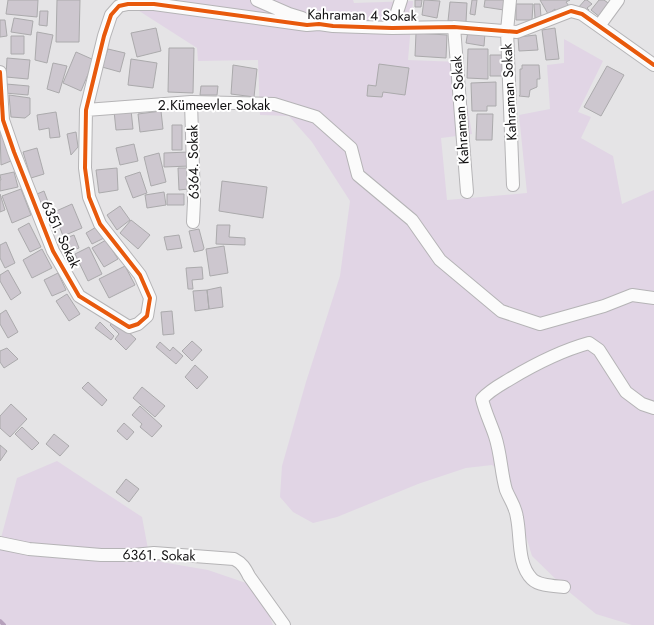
<svg xmlns="http://www.w3.org/2000/svg" width="654" height="625" viewBox="0 0 654 625" font-family="Jost,sans-serif">
<style>
.green{fill:#e1d5e5}
.lines{fill:none;stroke-linecap:round;stroke-linejoin:round}
.stream{stroke:#b5a0bb;stroke-width:4}
.building{fill:#cdc7cf;stroke:#abaaac}
.street-casing{stroke:#b5b4b6;stroke-width:14}
.street{stroke:#fbfbfb;stroke-width:12}
.cycleway-casing{stroke:#fff;stroke-width:6}
.cycleway{stroke:#e8590c;stroke-width:4}
.labels{text-anchor:middle;stroke-width:4;stroke-linejoin:round;paint-order:stroke}
.street-label{font-size:14px;fill:#111011;stroke:#fff}
</style>
<rect width="100%" height="100%" fill="#e5e4e6"/>
<!-- green -->
<path class="green" d="M122,0h231l1,3 59,-2 -5,59 52,2 12,72 -31,4 6,62 80,-7 -8,-78 31,-6 -3,-44 17,-2v-24l39,22 -25,51 13,5 -10,21 32,18 9,48 32,-14v435h-22l-36,-11 -28,-23 -36,-35 -24,-79 -16,-12 -26,3 -48,16 -81,33 -24,6 -20,-11 -13,-15 2,-31 24,-84 34,-106 10,-75 -38,-59 -23,-26 -29,-1 -2,-55 -60,1 -1,-13z
M57,461l85,56 6,32 13,13 47,8 41,14 16,21 8,20h-273v-87h1l16,-60z"/>
<g class="lines">
<!-- stream -->
<path class="stream" d="M0,621l4,4"/>
</g>
<!-- building -->
<path class="building" d="M8,0h30l-1,17 -31,-3z
M57,0h23l-1,42h-23z
M415,0h7l-1,7h-6z
M424,0l16,1 -3,17 -15,-3z
M472,0h5l-2,15 -5,-1z
M485,0h21l-2,10 -20,-3z
M540,0h30l-4,2 3,4 -12,7 -2,-4 -7,5z
M585,0h2l5,4 -5,4 2,2 -5,5 -7,-6z
M599,0h5l7,5 -10,13 -10,-8z
M450,2l17,1 -1,19 -18,-1z
M516,4h17l-1,16h-16z
M534,4h6l1,13 -6,1z
M40,11h8l-1,15 -8,-1z
M14,18l19,3 -2,14 -20,-3z
M0,20h5l2,16 -7,1z
M156,28l5,23 -24,6 -6,-24z
M555,28l4,31 -13,1 -4,-30z
M468,31l17,2 -1,13 -18,-3z
M37,32l16,3 -6,28 -12,-3z
M416,33l31,2 -1,23 -31,-2z
M536,35l2,15 -19,1 -1,-14z
M11,36h13v18h-13z
M169,48h25l-1,45 -25,-1z
M108,49l17,4 -5,19 -18,-5z
M468,49h20v30l-21,-1z
M76,52l18,8 -13,31 -18,-8z
M490,55h16l-1,21h-15z
M7,58l23,2 -2,19 -22,-2z
M131,59l26,4 -4,25 -25,-3z
M53,63l14,3 -8,27 -12,-4z
M379,64l30,4 -4,27 -22,-3 -1,5 -15,-1 1,-11 8,1z
M233,65l24,4 -3,28 -23,-3z
M522,65h17l1,14h-3v8l-7,3 -1,7 -10,-1 1,-1v-26h2z
M607,66l17,9 -23,41 -17,-9z
M496,82v24h-9v5h-15l-1,-28z
M6,84l23,2 -1,9 -23,-2z
M201,86h17l-1,9h-17z
M9,95l21,3v16l-5,4 -14,-1z
M131,110l2,19 -17,1 -2,-19z
M161,111l2,18 -23,3 -2,-18z
M56,112l4,25 -10,1 -1,-10 -10,2 -2,-15z
M477,114h16l-1,26h-16z
M172,125h10v25h-10z
M0,132h1l10,29 -10,4z
M76,132l2,15 -7,8 -4,-21z
M134,144l4,17 -18,4 -4,-17z
M37,148l7,26 -13,4 -8,-26z
M189,152l1,14 -26,1v-14z
M159,153l7,29 -15,4 -7,-29z
M117,168l1,22 -19,3 -3,-23z
M178,168h9l1,21 -9,1z
M14,172l4,15 -18,4v-11h1l-1,-5z
M140,172l7,21 -14,5 -8,-21z
M222,181l45,6 -4,31 -44,-7z
M21,189l10,26 -19,8 -10,-27z
M44,191l6,16 -7,2 -6,-15z
M164,192l2,13 -19,3 -2,-13z
M0,194l5,16 -5,2z
M167,194h17v11h-17z
M72,204l10,24 -19,8 -9,-24z
M120,206l10,14 -13,10 -10,-15z
M131,220l19,15 -12,14 -18,-16z
M29,223l12,24 -11,5 -12,-23z
M217,225h13l-1,12 16,1v7l-29,-1z
M98,226l6,12 -12,6 -6,-11z
M199,229l5,19 -1,2 -9,2 -5,-21z
M74,235l5,13 -13,5 -5,-13z
M179,235l3,13 -15,2 -3,-13z
M106,240l12,19 -14,8 -12,-19z
M6,242l9,21 -10,5 -5,-10v-13z
M224,246l4,27 -18,3 -4,-27z
M89,247l13,27 -14,7 -13,-27z
M42,249l10,19 -20,10 -9,-18z
M125,266l10,19 -26,13 -10,-19z
M202,267l1,12 -11,1 1,9h-5l-2,-21z
M8,270l13,23 -10,7 -11,-19v-6z
M58,273l8,17 -14,6 -8,-16z
M221,287l2,20 -14,2 -2,-19z
M207,290l2,19 -14,2 -2,-20z
M67,294l13,20 -11,7 -13,-20z
M6,310l12,22 -10,6 -8,-14v-10z
M172,311l2,23 -11,1 -2,-23z
M115,320l21,19 -10,11 -11,-11 4,-5 -9,-9z
M100,322l14,14 -3,4 -16,-12z
M192,341l10,9 -10,11 -10,-10z
M160,342l10,9 3,-4 10,9 -7,8 -20,-17z
M7,348l11,11 -14,9 -4,-6v-11z
M195,365l13,12 -11,12 -12,-12z
M88,382l19,18 -5,6 -20,-18z
M142,387l23,19 -10,11 -22,-19z
M11,404l16,15 -17,18 -10,-9v-12z
M140,406l22,20 -10,11 -12,-10 2,-3 -10,-9z
M124,423l10,9 -7,8 -10,-9z
M22,427l17,16 -7,7 -17,-16z
M54,434l15,12 -9,10 -14,-12z
M0,445l7,6 -7,10z
M126,479l13,10 -10,13 -13,-10z"/>
<g class="lines">
<defs>
<path id="street" d="M257,0l32,14 13,4
M510,0l-3,31 6,154
M599,26l19,-26
M454,27l13,165
M392,28l9,-28
M0,72l3,48 11,32 39,99 26,45 50,31 9,-3 9,-8 3,-18 -10,-23 -40,-51 -11,-27 -4,-29 1,-58 18,-74 7,-21 8,-9 9,-2h26l153,21 12,-1 14,2 59,2 62,-1 63,5 54,-21 11,3 72,51
M191,102l3,99 -1,21
M86,110l105,-8 83,2 42,13 35,31 7,27 54,45 28,40 61,51 39,13 64,-18 28,-11 22,3
M0,543l29,6 72,6h32l21,-2 80,6c8,4 11,9 15,17l35,49
M564,587c-9,-1 -25,-1 -32,-8 -15,-15 -11,-42 -15,-61 -1,-11 -7,-18 -11,-28 -5,-17 -5,-36 -11,-54 -4,-12 -10,-24 -13,-37 8,-9 18,-14 28,-20 25,-15 50,-28 79,-36l10,7 27,42 16,12 12,4"/>
</defs>
<!-- street casing -->
<use href="#street" class="street-casing"/>
<!-- street -->
<use href="#street" class="street"/>
<defs>
<path id="cycleway" d="M0,72l3,48 11,32 39,99 26,45 50,31 9,-3 9,-8 3,-18 -10,-23 -40,-51 -11,-27 -4,-29 1,-58 18,-74 7,-21 8,-9 9,-2h26l153,21 12,-1 14,2 59,2 62,-1 63,5 54,-21 11,3 72,51"/>
</defs>
<!-- cycleway casing -->
<use href="#cycleway" class="cycleway-casing"/>
<!-- cycleway -->
<use href="#cycleway" class="cycleway"/>
</g>
<g class="labels">
<!-- street labels -->
<g class="street-label">
<text transform="translate(362 15) rotate(1)" y="5">Kahraman 4 Sokak</text>
<text transform="translate(509 92) rotate(-93)" y="5">Kahraman Sokak</text>
<text x="214" y="110">2.Kümeevler Sokak</text>
<text transform="translate(460 110) rotate(-94)" y="5">Kahraman 3 Sokak</text>
<text transform="translate(193 162) rotate(-91)" y="5">6364. Sokak</text>
<text transform="translate(61 234) rotate(65)" y="5">6351. Sokak</text>
<text transform="translate(159 555) rotate(1)" y="5">6361. Sokak</text>
</g>
</g>
</svg>
